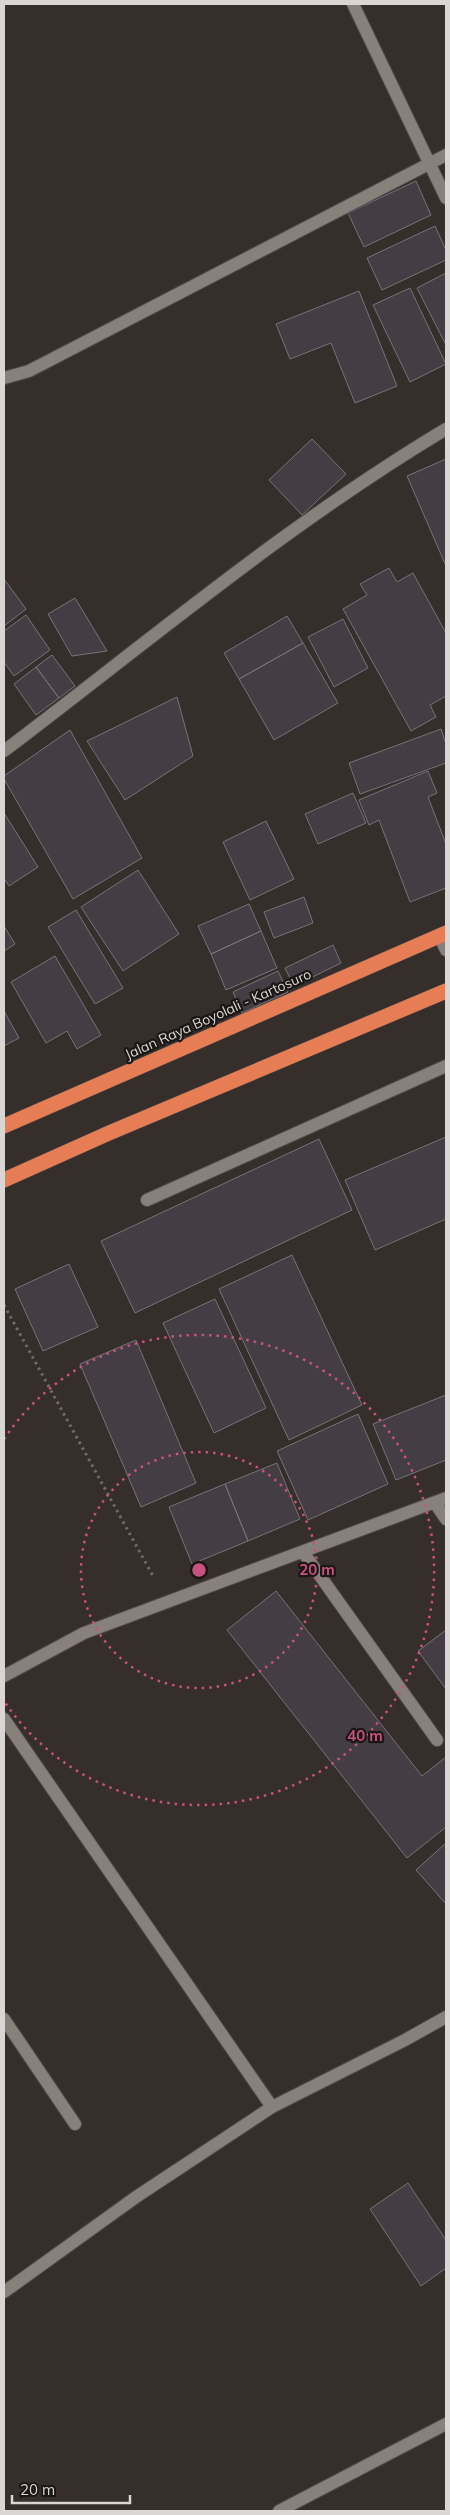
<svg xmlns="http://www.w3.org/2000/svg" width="450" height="2515" viewBox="0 0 450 2515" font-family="Mulish,sans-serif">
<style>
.building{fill:#443e44;stroke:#787279}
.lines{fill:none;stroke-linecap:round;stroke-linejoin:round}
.minor-casing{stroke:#524c49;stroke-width:14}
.highway-casing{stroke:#524c49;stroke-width:16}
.path{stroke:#716b68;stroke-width:3;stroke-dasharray:2.5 4;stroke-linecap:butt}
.minor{stroke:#88807a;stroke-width:12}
.highway{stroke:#e77d55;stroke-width:15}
.ring{fill:none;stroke:#c9517f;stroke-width:2.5;stroke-dasharray:2.5 5}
.labels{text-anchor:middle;stroke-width:4.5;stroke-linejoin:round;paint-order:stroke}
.street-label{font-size:14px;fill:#dad6d3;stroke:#1a1715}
.centre{fill:#c9517f;stroke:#1a1715;stroke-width:2.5}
.ring-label{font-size:15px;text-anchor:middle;font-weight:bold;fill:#c9517f;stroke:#1a1715;stroke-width:4.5;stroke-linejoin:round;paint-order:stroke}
</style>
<rect width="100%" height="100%" fill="#352e2a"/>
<!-- building -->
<path class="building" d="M416,181l15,34 -67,32 -16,-34z
M435,226l11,24v10l-64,30 -15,-32z
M446,273v72l-29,-57z
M410,288l36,76 -36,18 -37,-77z
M359,291l38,95 -42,17 -24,-60 -41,16 -14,-35z
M312,439l34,35 -44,41 -33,-35z
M446,459v107l-39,-90z
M389,568l8,14 16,-9 33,60v63l-16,9 6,12 -25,14 -68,-122 24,-14 -7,-11z
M4,579l22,30 -22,17z
M75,598l32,53 -35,5 -24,-42z
M26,615l24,35 -36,26 -10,-14v-31z
M287,616l16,27 -64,36 -15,-26z
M343,619l25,49 -34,19 -26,-50z
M303,643l35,60 -64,37 -35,-61z
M52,655l23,31 -16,12 -23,-31z
M36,667l23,31 -23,17 -22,-31z
M177,697l16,59 -68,44 -38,-59z
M441,729l5,15v19l-86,31 -11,-31z
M70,730l72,128 -69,41 -69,-120v-3z
M428,771l9,22 -9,4 18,47v44l-36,14 -31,-82 -10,5 -10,-25z
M353,793l13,30 -48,21 -13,-30z
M4,813l34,54 -29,19 -5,-8z
M266,821l28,58 -44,21 -27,-58z
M138,870l41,64 -56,37 -42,-64z
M304,897l9,26 -39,15 -10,-26z
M249,904l12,27 -50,23 -13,-28z
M76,910l47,78 -28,16 -47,-77z
M4,926l11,18 -11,7z
M261,931l16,37 -51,22 -15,-36z
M333,945l8,18 -47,23 -9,-18z
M55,956l46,79 -24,14 -10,-18 -21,12 -35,-61z
M278,971l10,21 -46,21 -9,-21z
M4,1011l15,27 -15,8z
M446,1137v82l-71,31 -30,-70z
M319,1139l33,71 -217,103 -34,-72z
M292,1255l70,150 -73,35 -70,-151z
M69,1264l29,63 -55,24 -28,-62z
M215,1299l51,109 -52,25 -51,-110z
M136,1340l60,143 -55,24 -61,-143z
M446,1395v65l-50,20 -23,-56z
M358,1414l30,70 -80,36 -31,-69z
M277,1463l23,56 -52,22 -23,-57z
M225,1484l23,57 -56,23 -23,-57z
M276,1591l146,185 24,-19v70l-39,31 -180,-228z
M446,1630v59l-28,-38z
M446,1843v61l-30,-34z
M408,2183l38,57v28l-25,18 -51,-77z"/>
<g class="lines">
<defs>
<path id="minor" d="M353,4l93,194
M4,378l25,-7 417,-216
M4,751c145,-110 285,-228 442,-322
M439,935l7,15
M147,1200l299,-134
M435,1503l11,16
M303,1552l134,188
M4,1676l80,-43 362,-135
M4,1719l268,388
M4,2019l71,105
M4,2292l132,-95 136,-90 133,-67 41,-23
M279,2511l167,-87"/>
<path id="highway" d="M4,1126l442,-193
M4,1180l105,-47 337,-142"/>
</defs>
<!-- minor casing -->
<use href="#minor" class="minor-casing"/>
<!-- highway casing -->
<use href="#highway" class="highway-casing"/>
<!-- path -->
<path class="path" d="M4,1305l150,273"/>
<!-- minor -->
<use href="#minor" class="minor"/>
<!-- highway -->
<use href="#highway" class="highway"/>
</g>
<!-- distance rings -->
<g class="ring">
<circle cx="199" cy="1570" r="118"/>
<path d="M4 1439A235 235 0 1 1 4 1701"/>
</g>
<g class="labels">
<!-- street labels -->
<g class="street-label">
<text transform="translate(218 1014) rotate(-24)" y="5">Jalan Raya Boyolali - Kartosuro</text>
</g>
</g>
<circle cx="199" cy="1570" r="8" class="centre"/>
<g class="ring-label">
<text x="317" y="1575">20 m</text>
<text x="365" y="1741">40 m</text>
</g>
<!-- border -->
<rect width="450" height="2515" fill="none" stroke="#dad6d3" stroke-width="10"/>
<!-- scale -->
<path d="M12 2495v8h118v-8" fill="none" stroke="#dad6d3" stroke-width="2.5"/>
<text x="20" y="2495" font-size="15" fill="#dad6d3" stroke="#1a1715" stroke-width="4" paint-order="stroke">20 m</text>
</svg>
